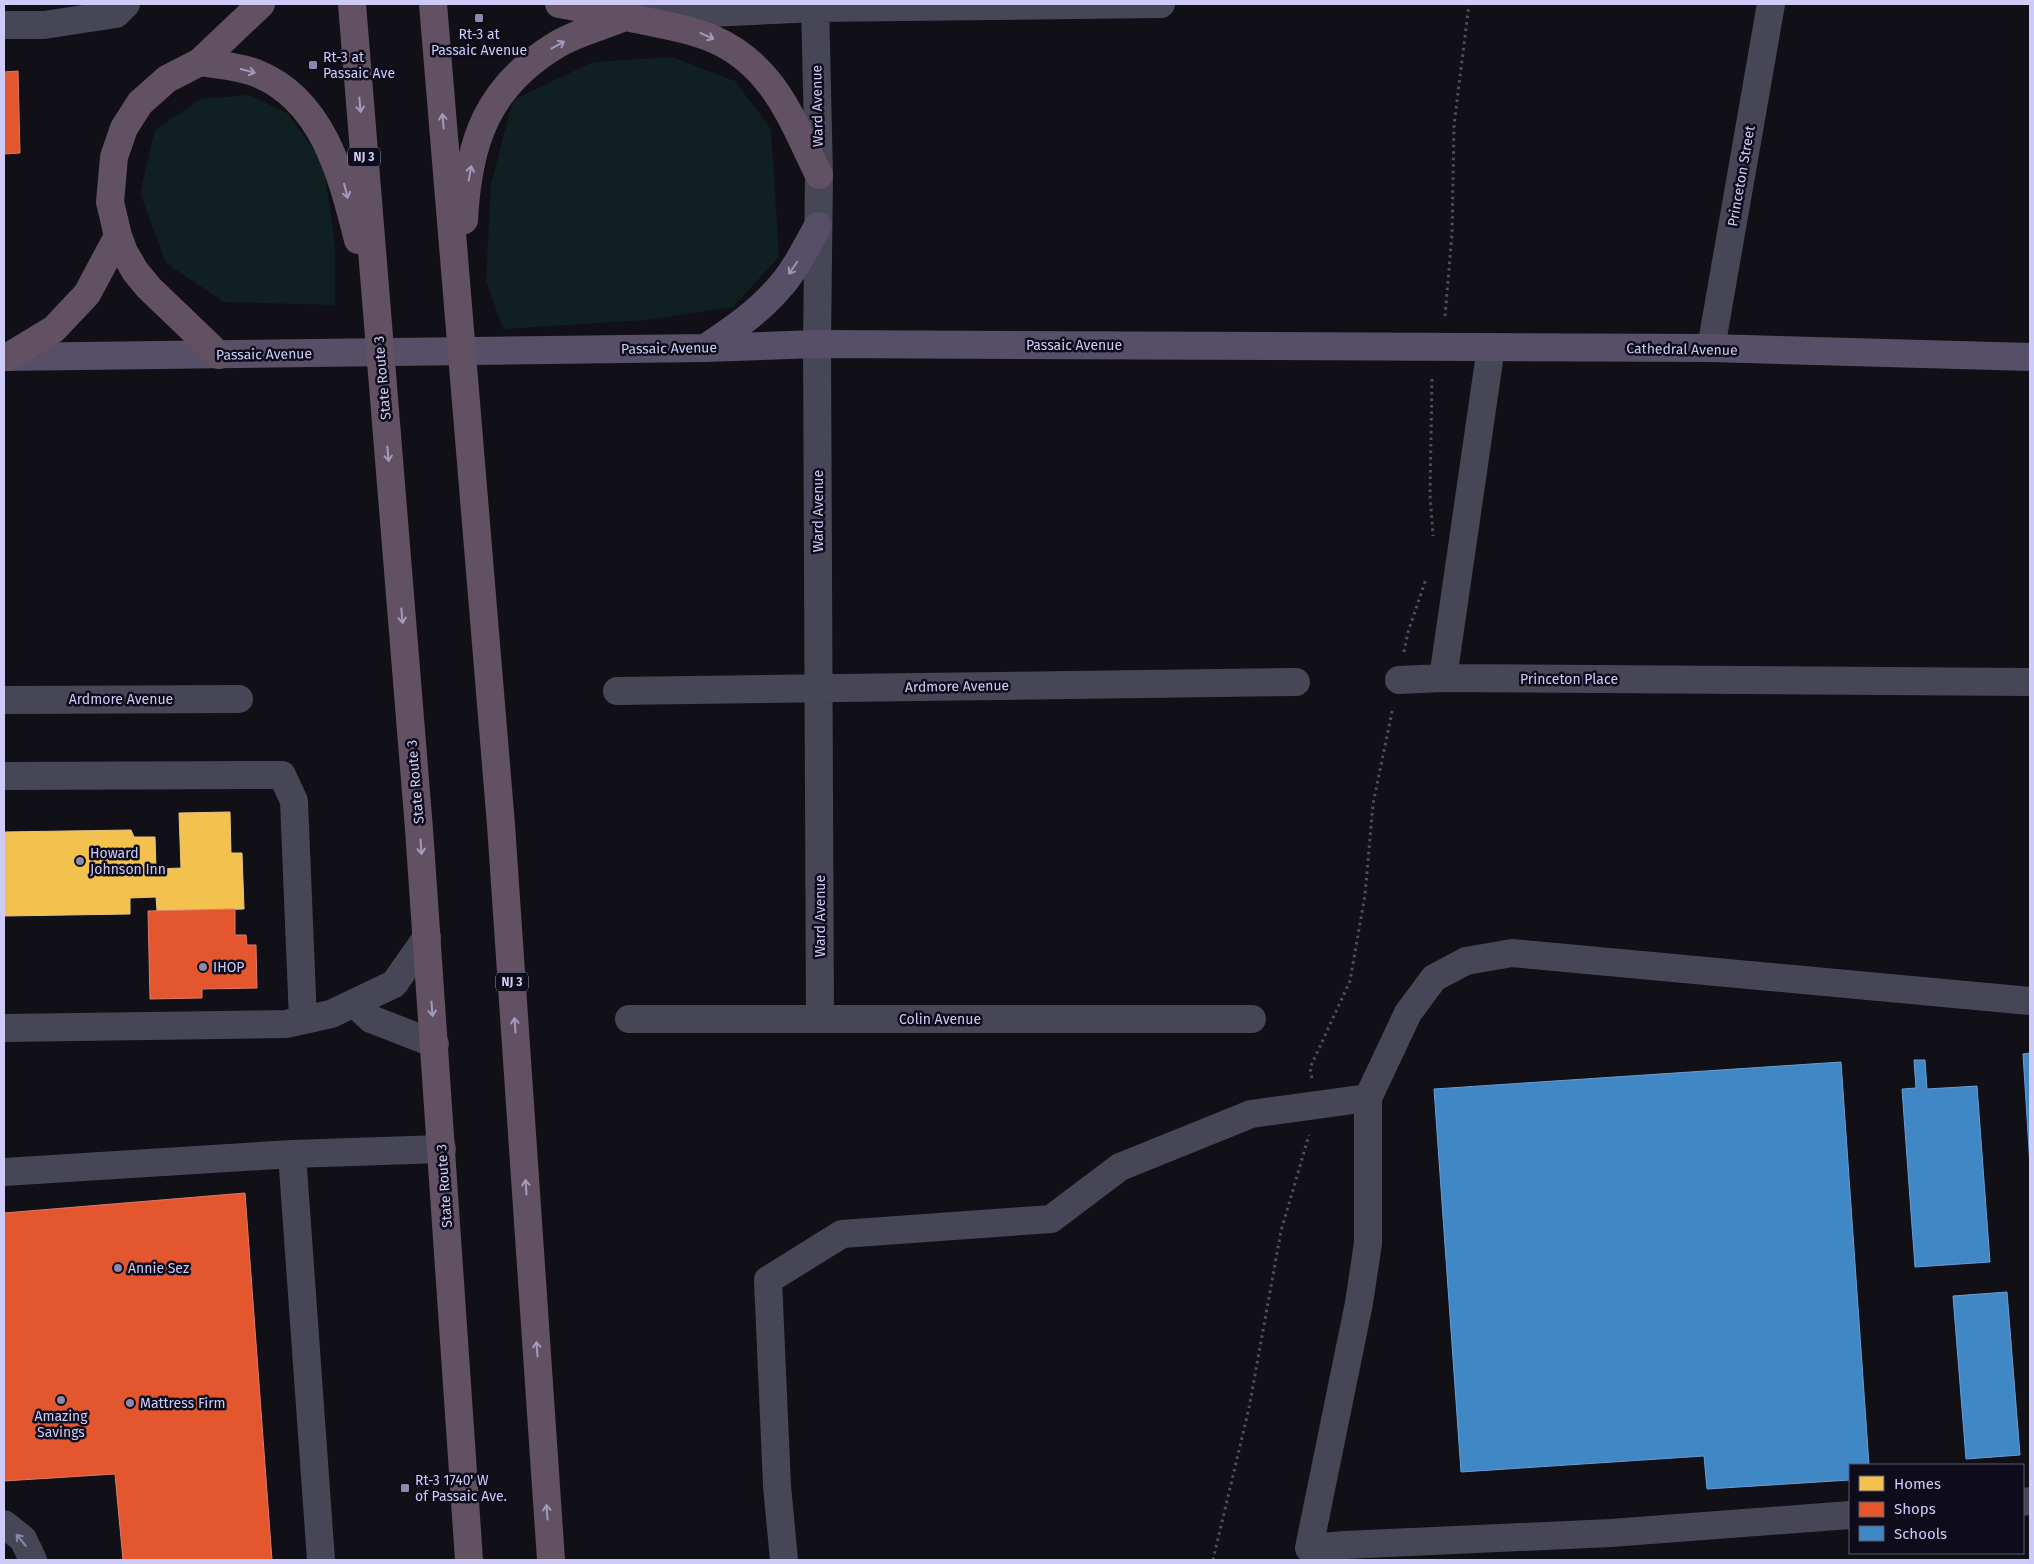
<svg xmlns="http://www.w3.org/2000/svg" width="2034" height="1564" viewBox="0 0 2034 1564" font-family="'Fira Sans',sans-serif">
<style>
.green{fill:#102020}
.homes{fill:#f2c14e;stroke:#e7c481}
.shops{fill:#e4572e;stroke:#dd7a6b}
.schools{fill:#3f88c5;stroke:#6a9cd5}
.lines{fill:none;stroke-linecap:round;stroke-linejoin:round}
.path{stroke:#48545d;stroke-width:3;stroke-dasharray:2.5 4;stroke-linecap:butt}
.minor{stroke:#464657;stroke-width:28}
.major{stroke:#574f68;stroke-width:28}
.highway{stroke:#625063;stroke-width:28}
.oneway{stroke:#a39abd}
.oneway2{stroke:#9893b8}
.oneway3{stroke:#8a88a8}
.poi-dot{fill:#8c8aaa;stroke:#0e0c1a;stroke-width:2}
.labels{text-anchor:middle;stroke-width:5;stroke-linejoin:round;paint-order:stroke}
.shield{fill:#0e0c1a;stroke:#9492b6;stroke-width:1}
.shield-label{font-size:12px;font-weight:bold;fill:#cecbf9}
.poi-label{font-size:14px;fill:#cecbf9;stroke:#0e0c1a;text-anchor:start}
.street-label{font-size:14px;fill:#cecbf9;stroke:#0e0c1a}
</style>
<rect width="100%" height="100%" fill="#101016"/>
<!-- green -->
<path class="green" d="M672,57l63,24 36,48 8,128 -46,50 -87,13 -143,9 -17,-49 5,-96 22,-84 80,-38z
M249,95l38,18 36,49 12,81v62l-111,-3 -58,-39 -26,-70 15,-63 46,-31z"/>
<!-- homes -->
<path class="homes" d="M230,812l1,41h11l2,56 -87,2 -1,-14 -26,1v16l-126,2v-84l127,-2 3,7h21l1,32 25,-1 -2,-55z"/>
<!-- shops -->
<path class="shops" d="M18,71l2,82 -16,1v-82z
M235,909v26h11l1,10h9l1,43 -55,1v9l-52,1 -2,-88z
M245,1193l27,367h-149l-8,-86 -111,7v-268z"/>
<!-- schools -->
<path class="schools" d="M2030,1053v113l-7,-112z
M1914,1060h11l2,29 50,-3 13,176 -75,5 -13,-178 14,-1z
M1841,1062l28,403h-19v15l-143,9 -3,-33 -243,16 -27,-383z
M2007,1292l13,163 -54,4 -13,-163z"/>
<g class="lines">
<!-- path -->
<path class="path" d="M1445,316l7,-82 2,-109 15,-121
M1432,379l-2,115 3,42
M1404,652l4,-20 18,-53
M1312,1078l-2,-10 40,-87 15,-86 8,-91 20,-97
M1213,1560l36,-152 32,-177 28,-96"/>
<!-- minor -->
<path class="minor" d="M815,4l4,171 -2,169 3,675
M643,16l172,-8 346,-4
M4,25h40l72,-11 10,-10
M1711,348l60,-344
M1443,678l48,-331
M1399,680l44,-2 587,4
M617,691l679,-9
M4,700l235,-1
M4,776l278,-1 12,26 9,219
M355,1004l16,15 64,25
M629,1019h623
M4,1028l282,-4 45,-10 63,-30 33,-47
M292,1154l150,-5
M4,1172l288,-18 29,406
M2023,1502l7,-1
M1850,1515l-239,18 -266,12 -36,3 50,-245 9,-60v-145l40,-85 26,-35 32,-17 46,-8 518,48
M4,1524l19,15 10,21
M784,1560l-7,-74 -9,-206 74,-46 209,-15 69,-52 131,-53 117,-16"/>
<!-- major -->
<path class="major" d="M705,348c27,-18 52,-35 73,-59 17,-18 28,-42 40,-63
M4,357l701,-9 112,-4 894,4 319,9"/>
<!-- highway -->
<path class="highway" d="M352,4l67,825 50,731
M433,4l68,821 50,735
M559,4c28,5 55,11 82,16 52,11 89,16 125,59 23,27 37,64 53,96
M200,62c18,3 38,4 56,11 68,27 86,104 102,167
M464,220c4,-78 23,-134 94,-176 20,-12 46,-18 67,-27
M219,355l-70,-67 -14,-17 -11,-19 -6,-16 -8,-34 4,-45 10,-29 16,-25 27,-24 33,-17 61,-58
M8,357l46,-28 33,-35 31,-58"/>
</g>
<!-- one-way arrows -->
<defs><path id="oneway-shaft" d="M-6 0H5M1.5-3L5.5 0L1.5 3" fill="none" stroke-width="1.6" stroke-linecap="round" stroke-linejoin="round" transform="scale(1.25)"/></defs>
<g class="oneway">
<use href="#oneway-shaft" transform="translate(707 36) rotate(24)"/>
<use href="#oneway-shaft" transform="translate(558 45) rotate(-29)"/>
<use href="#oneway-shaft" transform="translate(248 71) rotate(15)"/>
<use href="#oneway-shaft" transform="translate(360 105) rotate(85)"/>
<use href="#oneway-shaft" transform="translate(443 121) rotate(-95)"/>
<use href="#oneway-shaft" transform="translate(470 173) rotate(-80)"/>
<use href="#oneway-shaft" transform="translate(346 191) rotate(75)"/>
<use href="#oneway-shaft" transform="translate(388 454) rotate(85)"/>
<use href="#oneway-shaft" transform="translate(402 616) rotate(85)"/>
<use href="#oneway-shaft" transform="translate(421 847) rotate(86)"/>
<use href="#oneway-shaft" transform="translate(432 1009) rotate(86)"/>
<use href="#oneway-shaft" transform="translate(515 1025) rotate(-94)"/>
<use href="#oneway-shaft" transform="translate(526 1187) rotate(-94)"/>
<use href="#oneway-shaft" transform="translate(537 1349) rotate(-94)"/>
<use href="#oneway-shaft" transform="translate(547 1512) rotate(-94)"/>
</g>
<use class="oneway2" href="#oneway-shaft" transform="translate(793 268) rotate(124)"/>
<use class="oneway3" href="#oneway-shaft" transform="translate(21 1540) rotate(-129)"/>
<!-- markers -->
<g class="poi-dot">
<rect x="474" y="13" width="10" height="10" rx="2.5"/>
<rect x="308" y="60" width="10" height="10" rx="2.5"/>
<circle cx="80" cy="861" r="5"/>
<circle cx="203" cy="967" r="5"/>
<circle cx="118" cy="1268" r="5"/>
<circle cx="61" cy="1400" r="5"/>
<circle cx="130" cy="1403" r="5"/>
<rect x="400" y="1483" width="10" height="10" rx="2.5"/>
</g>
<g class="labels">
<!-- shield labels -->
<g class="shield">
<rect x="348" y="147.5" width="32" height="19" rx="4"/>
<rect x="496" y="972.5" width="32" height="19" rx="4"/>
</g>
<g class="shield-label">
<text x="364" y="161">NJ 3</text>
<text x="512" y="986">NJ 3</text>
</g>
<!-- poi labels -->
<g class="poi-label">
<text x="479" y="39" text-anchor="middle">Rt-3 at<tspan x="479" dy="16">Passaic Avenue</tspan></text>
<text x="323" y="62">Rt-3 at<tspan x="323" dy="16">Passaic Ave</tspan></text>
<text x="90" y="858">Howard<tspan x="90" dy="16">Johnson Inn</tspan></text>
<text x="213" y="972">IHOP</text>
<text x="128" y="1273">Annie Sez</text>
<text x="140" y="1408">Mattress Firm</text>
<text x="61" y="1421" text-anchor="middle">Amazing<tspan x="61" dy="16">Savings</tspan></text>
<text x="415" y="1485">Rt-3 1740' W<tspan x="415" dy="16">of Passaic Ave.</tspan></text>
</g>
<!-- street labels -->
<g class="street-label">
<text transform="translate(817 106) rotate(-91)" y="5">Ward Avenue</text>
<text transform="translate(1741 176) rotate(-80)" y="5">Princeton Street</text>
<text x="1074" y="350">Passaic Avenue</text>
<text transform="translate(669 348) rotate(-1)" y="5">Passaic Avenue</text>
<text transform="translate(1682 349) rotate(1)" y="5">Cathedral Avenue</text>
<text transform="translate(264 354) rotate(-1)" y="5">Passaic Avenue</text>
<text transform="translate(382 378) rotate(-95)" y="5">State Route 3</text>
<text transform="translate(818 511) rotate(-90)" y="5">Ward Avenue</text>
<text x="1569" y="684">Princeton Place</text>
<text transform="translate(957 686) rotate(-1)" y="5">Ardmore Avenue</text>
<text x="121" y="704">Ardmore Avenue</text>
<text transform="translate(415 782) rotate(-95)" y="5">State Route 3</text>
<text transform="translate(820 916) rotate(-90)" y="5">Ward Avenue</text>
<text x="940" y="1024">Colin Avenue</text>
<text transform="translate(444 1186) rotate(-94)" y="5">State Route 3</text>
</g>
</g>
<!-- border -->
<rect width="2034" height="1564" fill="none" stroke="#cecbf9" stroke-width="10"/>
<!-- legend -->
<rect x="1849" y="1464" width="175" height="90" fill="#0e0c1a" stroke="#5b5873"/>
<rect x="1859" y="1476" width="25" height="15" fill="#f2c14e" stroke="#5b5873"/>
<text x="1894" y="1489" font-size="15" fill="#cecbf9">Homes</text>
<rect x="1859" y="1502" width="25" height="15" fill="#e4572e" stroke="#5b5873"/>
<text x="1894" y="1514" font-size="15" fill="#cecbf9">Shops</text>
<rect x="1859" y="1526" width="25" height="15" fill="#3f88c5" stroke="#5b5873"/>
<text x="1894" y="1539" font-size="15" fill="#cecbf9">Schools</text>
</svg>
